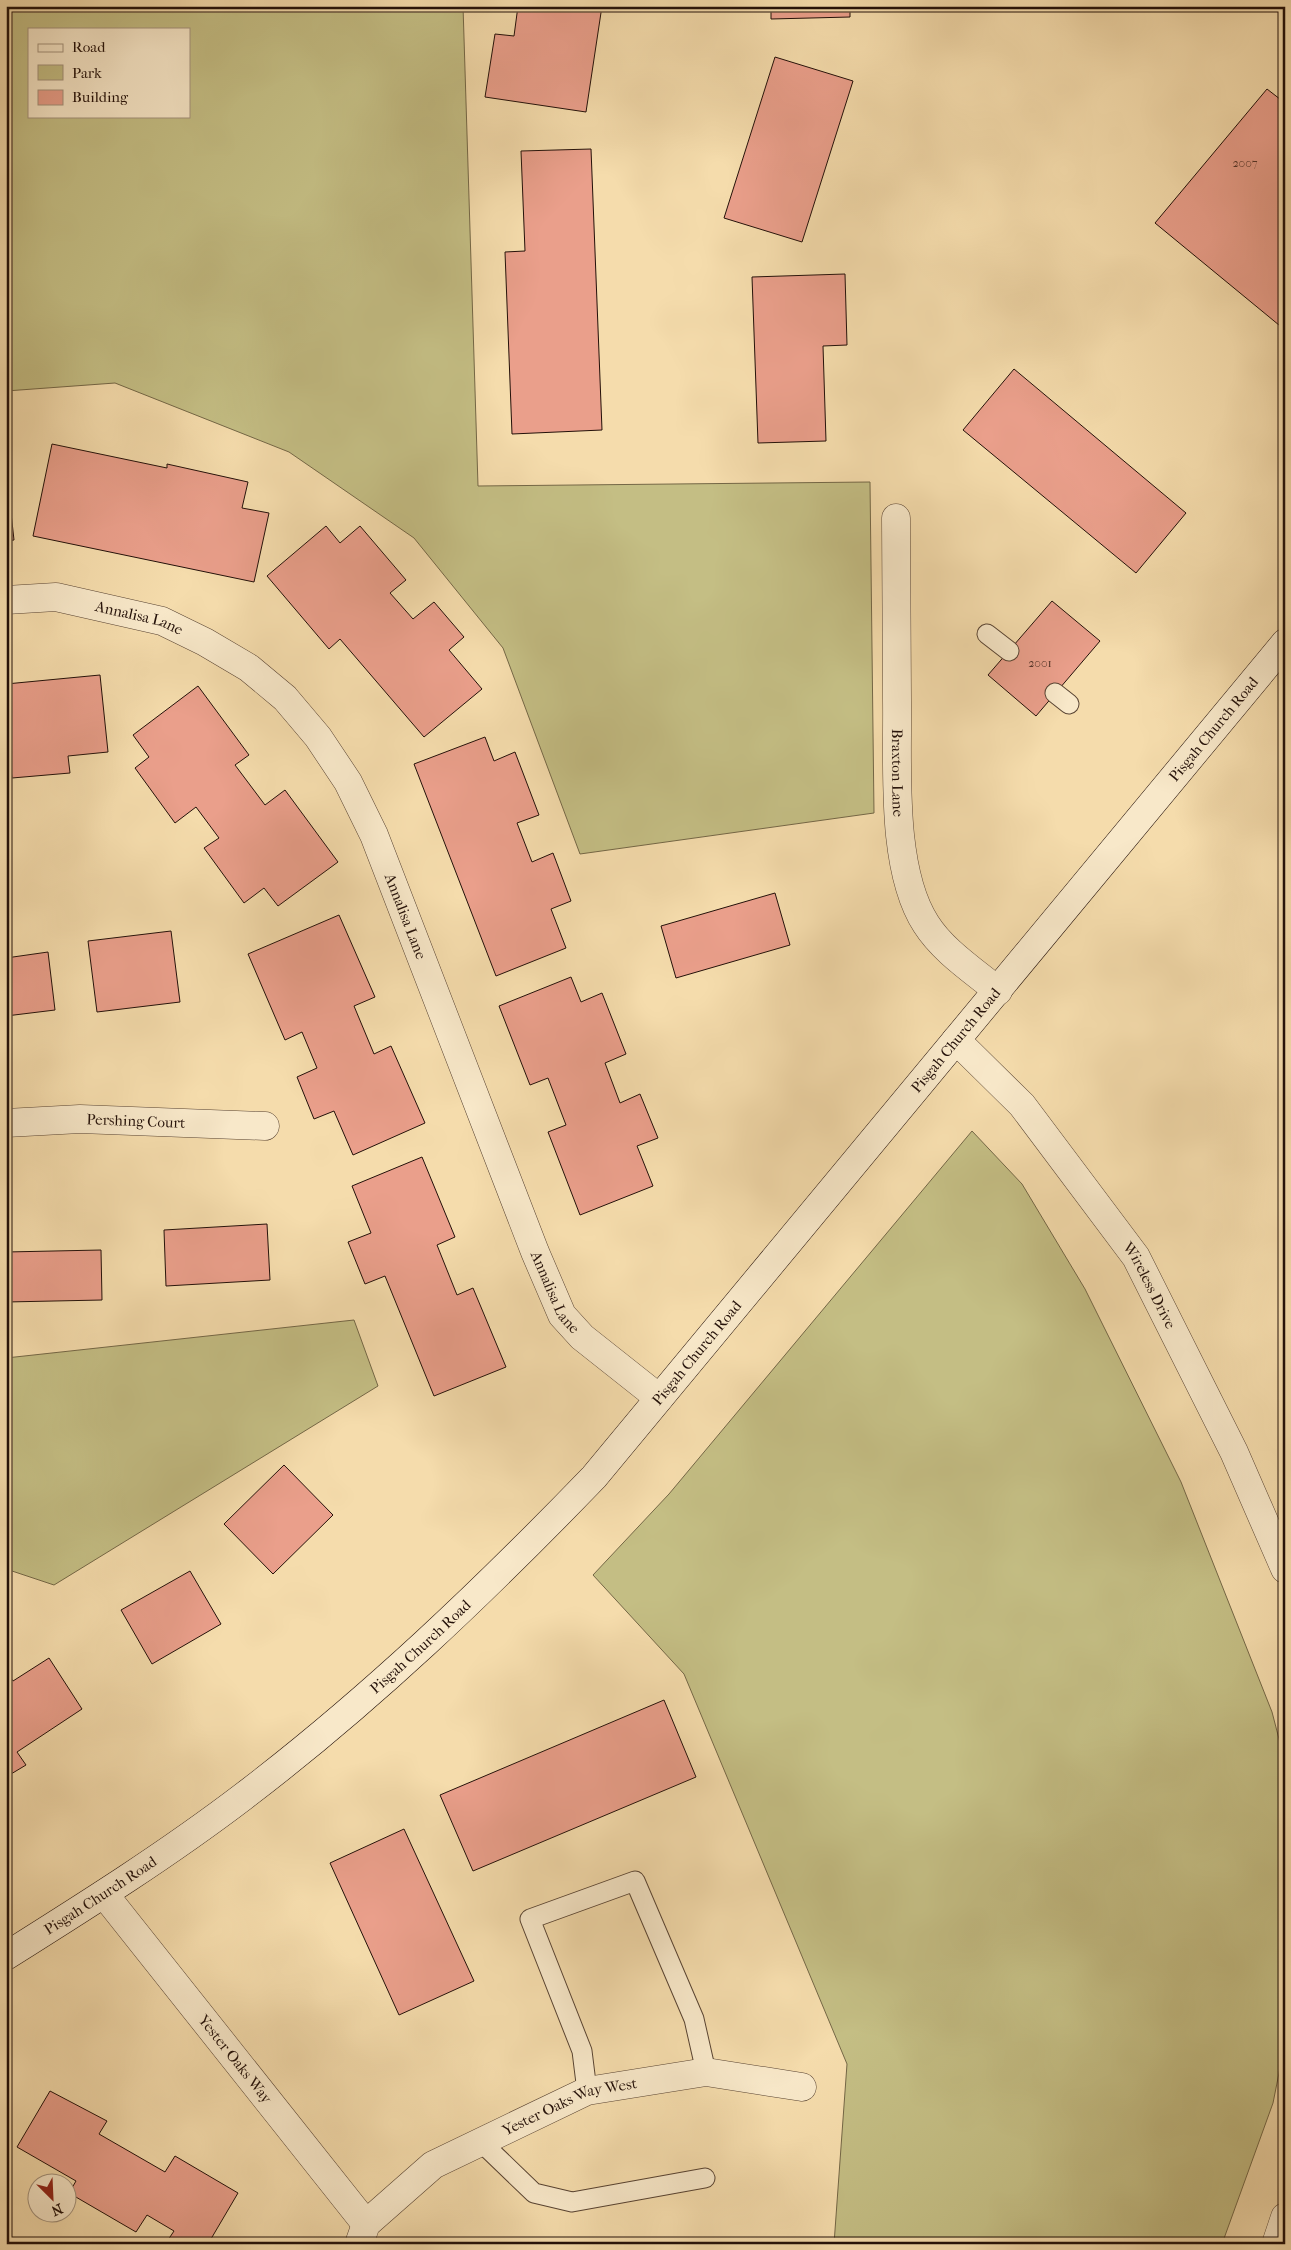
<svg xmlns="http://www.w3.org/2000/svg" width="1291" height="2250" viewBox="0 0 1291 2250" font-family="'IM FELL French Canon',serif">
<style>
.green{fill:#c4be84;stroke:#746746;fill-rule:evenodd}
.building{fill:#ea9f8b;stroke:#231009}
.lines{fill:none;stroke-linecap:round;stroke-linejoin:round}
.lane-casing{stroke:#584332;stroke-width:21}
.street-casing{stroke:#584332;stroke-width:29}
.secondary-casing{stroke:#231009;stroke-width:29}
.lane{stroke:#f8e8c9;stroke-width:19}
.street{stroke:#f8e8c9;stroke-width:28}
.secondary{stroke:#f8e8c9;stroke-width:28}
.labels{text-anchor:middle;stroke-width:4;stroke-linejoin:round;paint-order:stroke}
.number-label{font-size:12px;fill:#55342a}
.street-label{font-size:15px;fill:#231009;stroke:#f8e8c9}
</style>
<rect width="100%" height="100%" fill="#f5dcac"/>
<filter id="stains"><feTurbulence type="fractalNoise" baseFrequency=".004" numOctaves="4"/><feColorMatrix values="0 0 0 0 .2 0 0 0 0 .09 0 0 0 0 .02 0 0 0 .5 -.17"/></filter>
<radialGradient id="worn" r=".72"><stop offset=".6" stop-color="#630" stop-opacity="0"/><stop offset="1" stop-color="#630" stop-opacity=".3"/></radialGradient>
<!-- green -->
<path class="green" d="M6,6h457l15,480 392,-4 4,331 -294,41 -77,-206 -89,-110 -125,-86 -174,-69 -109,8zM29,29h160v87h-160z
M972,1131l50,53 63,105 96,193 91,230 13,50v281l-12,60 -51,141h-388l13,-180 -163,-390 -91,-99 76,-81z
M354,1320l24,66 -324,199 -48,-16v-211z"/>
<!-- building -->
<path class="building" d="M518,6h84l-16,106 -101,-15 10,-63 19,2z
M771,6h79v11l-79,2z
M775,57l78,24 -51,161 -78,-24z
M1267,89l18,14v227l-130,-107z
M591,149l11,281 -90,4 -7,-182 20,-1 -4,-100z
M845,274l2,71 -24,1 3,95 -68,2 -6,-166z
M1014,369l172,144 -50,60 -173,-143z
M52,444l115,24v-4l81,18 -6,26 27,5 -15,69 -221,-46z
M6,468l8,72 -8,1z
M326,526l14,17 20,-17 46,54 -16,13 23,26 21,-17 30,35 -15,13 33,39 -58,48 -84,-98 -11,10 -62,-73z
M1052,601l48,40 -64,75 -48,-41z
M100,675l8,77 -40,4 2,17 -58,5 -3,-25h-3v-69z
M198,686l51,69 -14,10 30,40 20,-15 53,72 -60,44 -14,-18 -20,15 -40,-55 15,-10 -23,-31 -21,16 -40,-55 14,-11 -16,-22z
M485,737l9,24 21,-9 24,63 -22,8 15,39 21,-9 18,48 -20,8 15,39 -70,28 -82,-212z
M775,893l15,52 -114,33 -15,-52z
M339,915l36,82 -21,9 20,48 17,-8 34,77 -72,32 -19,-44 -20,8 -17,-42 20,-9 -15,-36 -17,8 -37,-86z
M171,931l9,71 -83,10 -9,-71z
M48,952l7,58 -49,6v-58z
M571,977l10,25 21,-9 24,61 -21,9 15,40 20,-9 18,44 -21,8 16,40 -73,29 -32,-83 18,-7 -18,-47 -18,7 -31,-79z
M422,1157l33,80 -18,8 20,50 16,-7 33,79 -72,29 -49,-120 -20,8 -17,-42 23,-9 -19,-47z
M267,1224l3,56 -104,6 -2,-56z
M101,1250l1,50 -96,2v-50z
M284,1465l49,50 -60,59 -49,-50z
M190,1571l31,53 -69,40 -31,-54z
M49,1658l33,51 -65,43 9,13 -20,12v-106l7,10z
M664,1700l32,77 -223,94 -33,-76z
M404,1829l70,152 -75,34 -69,-152z
M50,2091l57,30 -8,13 66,38 10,-16 63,37 -30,51 -7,-4 -2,4h-31l-2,-1 8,-12 -27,-16 -11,17 -67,-39 7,-12 -59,-34z"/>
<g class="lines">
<defs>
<path id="lane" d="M987,634l22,17
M1055,693l14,11
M587,2091l-5,-40 -52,-132 105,-38 59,138 12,53
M481,2142l53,51 38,9 133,-24"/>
<g id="street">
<path id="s1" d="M896,518c0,61 1,121 1,182 1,65 -7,168 29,224 17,27 48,47 72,67"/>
<path id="s2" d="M6,600l50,-3 106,24 43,21 44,26 36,30 33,39 30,45 26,53 161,417 27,63 20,22 77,61"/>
<path id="s3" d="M956,1040l66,65 114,152 98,195 51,117"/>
<path id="s4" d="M6,1123l74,-4 185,7"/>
<path id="s5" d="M104,1894l262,330"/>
<path id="s6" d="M359,2244l7,-20 67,-59 154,-74 119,-19 96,15"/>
<path d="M1276,2244l9,-27"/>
</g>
<g id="secondary">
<path id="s7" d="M6,1956c81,-51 162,-102 238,-160 126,-96 240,-205 350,-319l691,-834"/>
</g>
</defs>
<!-- lane casing -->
<use href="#lane" class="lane-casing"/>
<!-- street casing -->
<use href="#street" class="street-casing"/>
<!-- secondary casing -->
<use href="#secondary" class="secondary-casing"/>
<!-- lane -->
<use href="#lane" class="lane"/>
<!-- street -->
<use href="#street" class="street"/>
<!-- secondary -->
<use href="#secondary" class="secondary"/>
</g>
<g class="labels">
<!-- number labels -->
<g class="number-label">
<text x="1245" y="167">2007</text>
<text x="1040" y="667">2001</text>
</g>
<!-- street labels -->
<g class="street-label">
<text dy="5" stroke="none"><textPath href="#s2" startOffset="136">Annalisa Lane</textPath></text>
<text dy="5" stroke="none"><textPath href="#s7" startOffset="1732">Pisgah Church Road</textPath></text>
<text dy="5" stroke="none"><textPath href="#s1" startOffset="255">Braxton Lane</textPath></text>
<text dy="5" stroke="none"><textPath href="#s2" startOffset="556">Annalisa Lane</textPath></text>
<text dy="5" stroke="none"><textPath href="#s7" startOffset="1328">Pisgah Church Road</textPath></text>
<text dy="5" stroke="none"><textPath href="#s4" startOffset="130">Pershing Court</textPath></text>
<text dy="5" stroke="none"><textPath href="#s3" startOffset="314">Wireless Drive</textPath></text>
<text dy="5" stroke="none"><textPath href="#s2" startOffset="961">Annalisa Lane</textPath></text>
<text dy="5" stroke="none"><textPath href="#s7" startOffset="922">Pisgah Church Road</textPath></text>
<text dy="5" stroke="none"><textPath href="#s7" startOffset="518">Pisgah Church Road</textPath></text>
<text dy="5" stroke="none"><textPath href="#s7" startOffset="112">Pisgah Church Road</textPath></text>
<text dy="5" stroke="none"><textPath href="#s5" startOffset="211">Yester Oaks Way</textPath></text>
<text dy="5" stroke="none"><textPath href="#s6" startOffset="260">Yester Oaks Way West</textPath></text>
</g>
</g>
<!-- margin -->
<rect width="1291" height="2250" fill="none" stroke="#f5dcac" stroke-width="25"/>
<rect x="8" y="8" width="1276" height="2235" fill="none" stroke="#231009" stroke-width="2.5"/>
<rect x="12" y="12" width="1266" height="2225" fill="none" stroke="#231009"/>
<!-- legend -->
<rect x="28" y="28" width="162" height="90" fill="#f8e8c9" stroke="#a3927c"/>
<rect x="38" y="44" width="25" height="8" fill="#f8e8c9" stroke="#a3927c"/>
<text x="72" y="52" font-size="15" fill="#231009">Road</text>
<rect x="38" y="65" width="25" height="15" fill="#c4be84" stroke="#a3927c"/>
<text x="72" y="78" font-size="15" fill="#231009">Park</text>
<rect x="38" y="90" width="25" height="15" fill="#ea9f8b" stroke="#a3927c"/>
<text x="72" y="102" font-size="15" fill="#231009">Building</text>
<!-- north arrow -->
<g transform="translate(52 2198) rotate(156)"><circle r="24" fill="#f8e8c9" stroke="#a3927c"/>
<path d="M0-4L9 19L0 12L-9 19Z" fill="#8f2418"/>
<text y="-8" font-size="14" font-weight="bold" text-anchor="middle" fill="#231009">N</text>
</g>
<rect width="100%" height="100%" filter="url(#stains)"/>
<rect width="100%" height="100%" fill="url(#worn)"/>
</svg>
